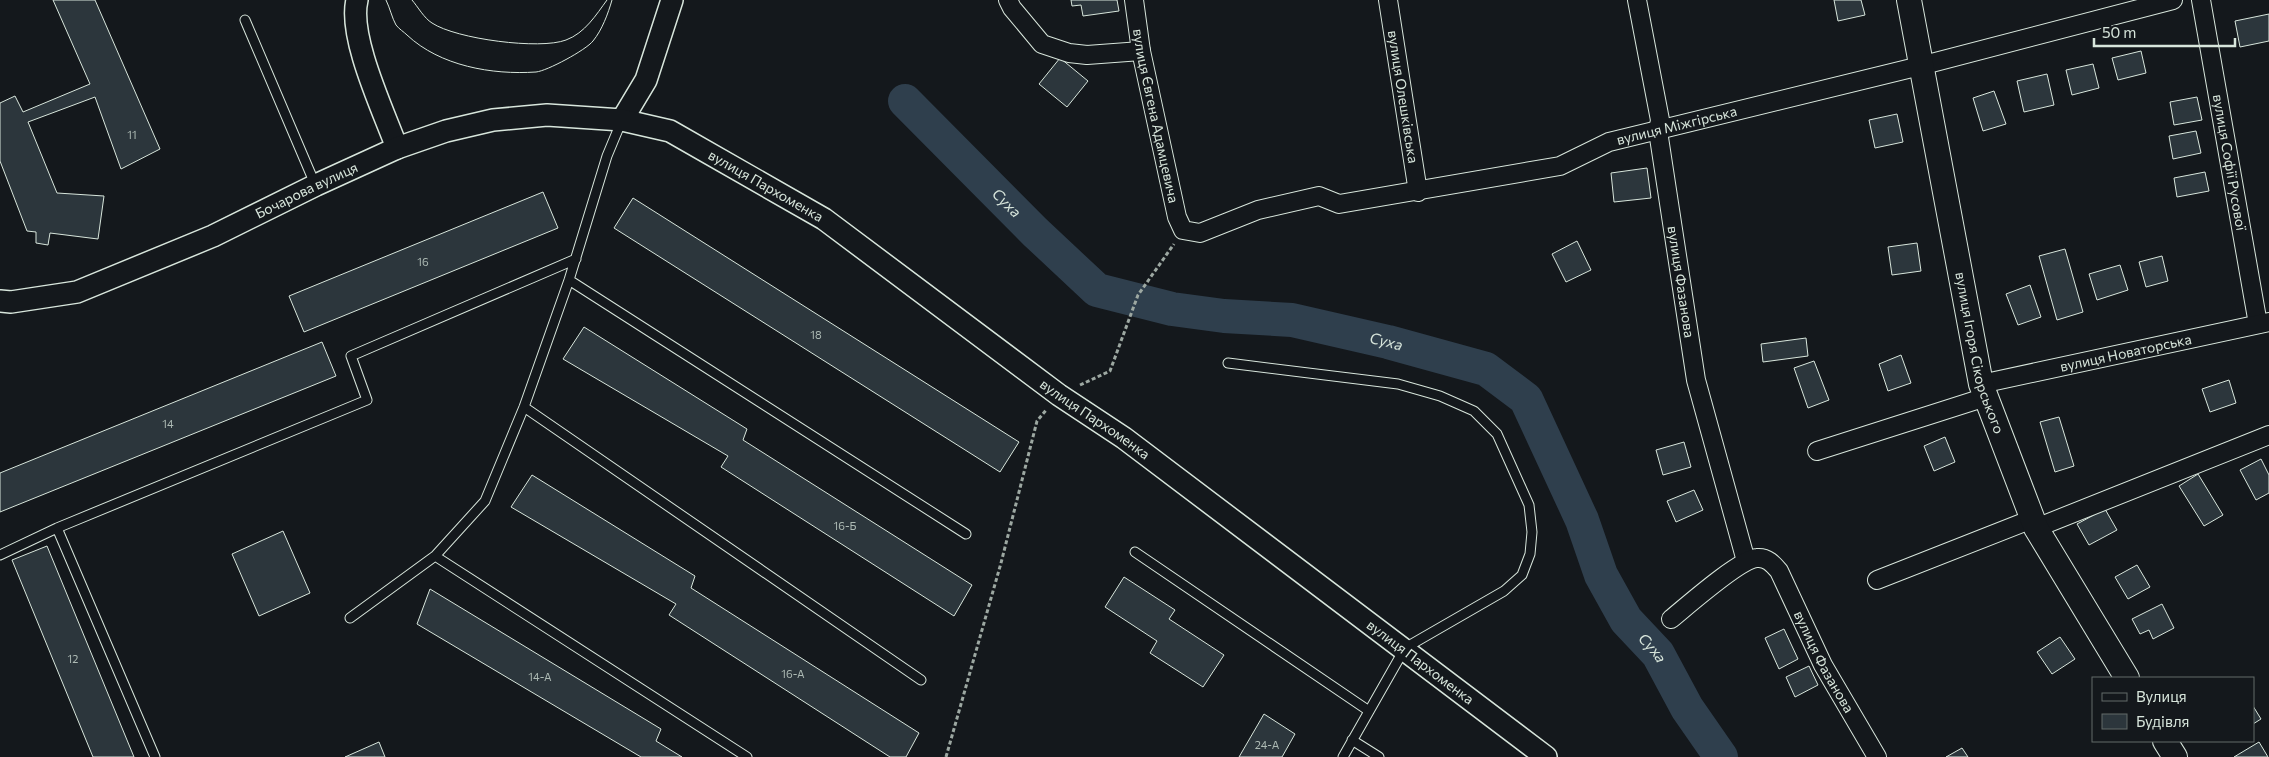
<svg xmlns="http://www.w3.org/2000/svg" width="2269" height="757" viewBox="0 0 2269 757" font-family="Commissioner,sans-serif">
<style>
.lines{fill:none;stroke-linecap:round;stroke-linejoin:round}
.river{stroke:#2f3f4d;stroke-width:34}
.building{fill:#2c363c;stroke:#d8e6dc}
.service-casing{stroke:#d8e6dc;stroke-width:11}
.minor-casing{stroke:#d8e6dc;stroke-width:20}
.tertiary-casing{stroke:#d8e6dc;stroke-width:24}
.secondary-casing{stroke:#d8e6dc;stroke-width:26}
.path{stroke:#9da8a2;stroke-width:3;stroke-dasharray:4 2.5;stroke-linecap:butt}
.service{stroke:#14181c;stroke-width:9}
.minor{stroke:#14181c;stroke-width:18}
.tertiary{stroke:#14181c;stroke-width:21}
.secondary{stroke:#14181c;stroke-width:24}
.tram{stroke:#d8e6dc;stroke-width:1}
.labels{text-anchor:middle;stroke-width:4;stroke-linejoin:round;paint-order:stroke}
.number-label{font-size:11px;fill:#adbab4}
.street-label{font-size:14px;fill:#d8e6dc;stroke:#14181c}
.water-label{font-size:15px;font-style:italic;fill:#d8e6dc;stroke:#14181c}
</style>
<rect width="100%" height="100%" fill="#14181c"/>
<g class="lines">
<!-- river -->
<path class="river" id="s1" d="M905,101l130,131 62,58 75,19 52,7 68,4 96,22 98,27 40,30 56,121 19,55 25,45 32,34 29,54 34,49"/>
</g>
<!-- building -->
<path class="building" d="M53,0h42l65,149 -39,20 -26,-72 -67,25 29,71 47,3 -6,43 -48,-6 -2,12 -12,-2v-11l-9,-1 -27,-70v-58l15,-7 8,16 67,-28z
M1071,0h46l2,11 -36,5 -2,-11 -9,1z
M1834,0h27l4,15 -27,6z
M2269,14v27l-29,6 -5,-26z
M2141,51l5,22 -28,7 -6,-22z
M1060,58l28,23 -21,26 -28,-23z
M2093,64l6,24 -27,7 -6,-25z
M2047,74l7,31 -30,7 -7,-31z
M1994,91l12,33 -23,7 -10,-33z
M2197,97l5,23 -28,5 -4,-23z
M1897,114l6,28 -28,6 -6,-28z
M2196,131l5,22 -28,6 -4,-23z
M1647,168l4,30 -37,4 -3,-29z
M2205,172l4,19 -32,6 -3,-19z
M543,192l15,36 -254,104 -15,-36z
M633,198l386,244 -19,30 -386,-244z
M1577,241l14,29 -25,12 -14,-28z
M1917,243l4,28 -29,4 -4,-28z
M2065,249l18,63 -26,8 -18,-64z
M2162,256l6,25 -22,6 -7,-25z
M2120,265l8,25 -31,10 -8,-26z
M2030,285l11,32 -23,8 -12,-31z
M584,327l163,102 -4,11 229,145 -18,31 -233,-149 7,-11 -165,-97z
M1806,338l2,18 -45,6 -2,-18z
M322,342l14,34 -336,136v-39z
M1901,355l10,28 -23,8 -9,-27z
M1814,361l15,39 -21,8 -14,-40z
M2229,380l7,23 -26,9 -8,-23z
M2059,417l15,49 -19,6 -15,-50z
M1945,437l10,25 -21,9 -10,-25z
M1684,442l7,25 -28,8 -7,-25z
M2261,459l8,16v18l-13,7 -16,-30z
M2198,474l25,41 -19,11 -25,-40z
M532,475l163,101 -4,12 228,145 -13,24h-16l-221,-142 7,-11 -165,-97z
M1694,490l9,20 -27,12 -9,-21z
M2105,509l12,21 -28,15 -12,-21z
M283,531l27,62 -51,23 -27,-62z
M47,546l87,211h-41l-81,-197z
M2137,565l13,22 -22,12 -13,-22z
M1124,577l51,33 -6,9 55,36 -21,32 -53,-34 7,-12 -52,-34z
M430,589l231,140 -5,12 26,16h-41l-224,-133z
M2162,604l12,24 -21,11 -4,-9 -9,4 -8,-15z
M1784,629l14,30 -19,10 -14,-31z
M2060,637l15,22 -23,15 -15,-22z
M1809,666l9,19 -23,12 -9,-20z
M2253,706l8,13 -8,5z
M1264,714l31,20 -13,23h-43z
M379,742l6,15h-40z
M2259,742l9,15h-34z
M1962,748l6,9h-22z"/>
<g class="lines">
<defs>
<path id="service" d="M245,20l70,164
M569,280l397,254
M1228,363l170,21 42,12 34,15 23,23 32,71 3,27 -2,22 -8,21 -18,16 -99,57 -62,109
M524,407l397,273
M57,528l310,-128 -16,-44 225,-97
M1135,552l234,159
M0,555l57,-27 98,229
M435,556l312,201
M350,618l85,-62 50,-55 39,-94 45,-127 38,-124 15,-36
M1352,740l27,17"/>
<g id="minor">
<path d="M1008,0l4,8 30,36 27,9 18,2 54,-4"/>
<path id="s2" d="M1134,0l7,51 36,166 6,13 17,3 58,-23 61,-14 20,8 221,-38 49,-24 311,-76 253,-66"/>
<path id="s3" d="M1388,0l30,192"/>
<path id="s4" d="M1637,0l23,120 -2,11 38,249 50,181"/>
<path id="s5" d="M2201,0l57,324"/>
<path id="s6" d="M1981,384l288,-62"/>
<path d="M1817,451l169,-54"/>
<path d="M2036,528l233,-93"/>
<path d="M1877,580l155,-61"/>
<path id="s7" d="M1671,619c16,-13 69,-60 86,-61 10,-1 16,6 22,13l44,94 54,92"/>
</g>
<g id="tertiary">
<path d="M357,0c-9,37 27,112 40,148"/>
<path d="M622,120l24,-40 26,-80"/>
<path id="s8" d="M0,301l11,1 66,-10 136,-56 103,-51 81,-37 49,-17 47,-11 54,-5 75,5 48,11 154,88 235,176 65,43 422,319"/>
</g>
<g id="secondary">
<path id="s9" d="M1909,0l72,384 55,144 91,150"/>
<path d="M2165,741l10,16"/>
</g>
</defs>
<!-- service casing -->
<use href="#service" class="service-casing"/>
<!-- minor casing -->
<use href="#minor" class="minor-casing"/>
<!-- tertiary casing -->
<use href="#tertiary" class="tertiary-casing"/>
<!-- secondary casing -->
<use href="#secondary" class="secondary-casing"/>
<!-- path -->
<path class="path" d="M1080,385l30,-14 28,-76 36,-51
M946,757l55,-194 36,-142 10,-12"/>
<!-- service -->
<use href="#service" class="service"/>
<!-- minor -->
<use href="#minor" class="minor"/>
<!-- tertiary -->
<use href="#tertiary" class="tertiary"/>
<!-- secondary -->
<use href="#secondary" class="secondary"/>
<!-- tram -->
<path class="tram" d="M386,0c4,8 6,18 10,25 3,4 8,7 11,10 33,31 85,40 129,37 11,-1 50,-22 57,-31 9,-11 15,-27 19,-41
M412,0c6,7 12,18 20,23 24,16 108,27 134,17 19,-7 30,-25 41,-40"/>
</g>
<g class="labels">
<!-- number labels -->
<g class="number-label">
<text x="132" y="139">11</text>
<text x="423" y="266">16</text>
<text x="816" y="339">18</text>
<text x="168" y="428">14</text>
<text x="845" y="530">16-Б</text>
<text x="73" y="663">12</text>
<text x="793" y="678">16-А</text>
<text x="540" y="681">14-А</text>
<text x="1267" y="749">24-А</text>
</g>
<!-- street labels -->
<g class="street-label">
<text dy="5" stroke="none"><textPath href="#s3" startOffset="98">вулиця Олешківська</textPath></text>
<text dy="5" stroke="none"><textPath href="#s2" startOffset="118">вулиця Євгена Адамцевича</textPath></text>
<text dy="5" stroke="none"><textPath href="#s2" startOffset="748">вулиця Міжгірська</textPath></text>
<text dy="5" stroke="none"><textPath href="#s5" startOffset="165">вулиця Софії Русової</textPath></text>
<text dy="5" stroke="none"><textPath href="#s8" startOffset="818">вулиця Пархоменка</textPath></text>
<text dy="5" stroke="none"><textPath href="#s8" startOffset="329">Бочарова вулиця</textPath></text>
<text dy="5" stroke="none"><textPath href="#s4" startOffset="286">вулиця Фазанова</textPath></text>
<text dy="5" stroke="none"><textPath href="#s9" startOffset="360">вулиця Ігоря Сікорського</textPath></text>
<text dy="5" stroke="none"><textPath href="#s6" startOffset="148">вулиця Новаторська</textPath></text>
<text dy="5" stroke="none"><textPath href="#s8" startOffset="1222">вулиця Пархоменка</textPath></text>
<text dy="5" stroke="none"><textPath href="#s8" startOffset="1628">вулиця Пархоменка</textPath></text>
<text dy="5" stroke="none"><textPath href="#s7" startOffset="234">вулиця Фазанова</textPath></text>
</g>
<!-- water labels -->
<g class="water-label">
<text dy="5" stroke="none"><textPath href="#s1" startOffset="144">Суха</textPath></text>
<text dy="5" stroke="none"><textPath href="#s1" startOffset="564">Суха</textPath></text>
<text dy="5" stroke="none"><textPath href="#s1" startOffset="999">Суха</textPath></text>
</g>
</g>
<!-- legend -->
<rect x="2092" y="677" width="162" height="65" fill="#14181c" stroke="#626a69"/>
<rect x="2102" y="693" width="25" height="8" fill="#14181c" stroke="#626a69"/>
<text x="2136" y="702" font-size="15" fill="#d8e6dc">Вулиця</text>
<rect x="2102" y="714" width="25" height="15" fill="#2c363c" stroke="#626a69"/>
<text x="2136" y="727" font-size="15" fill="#d8e6dc">Будівля</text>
<!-- scale -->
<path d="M2094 38v8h141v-8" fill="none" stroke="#d8e6dc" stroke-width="2.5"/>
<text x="2102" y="38" font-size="15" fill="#d8e6dc" stroke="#14181c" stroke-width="4" paint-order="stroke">50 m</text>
</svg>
